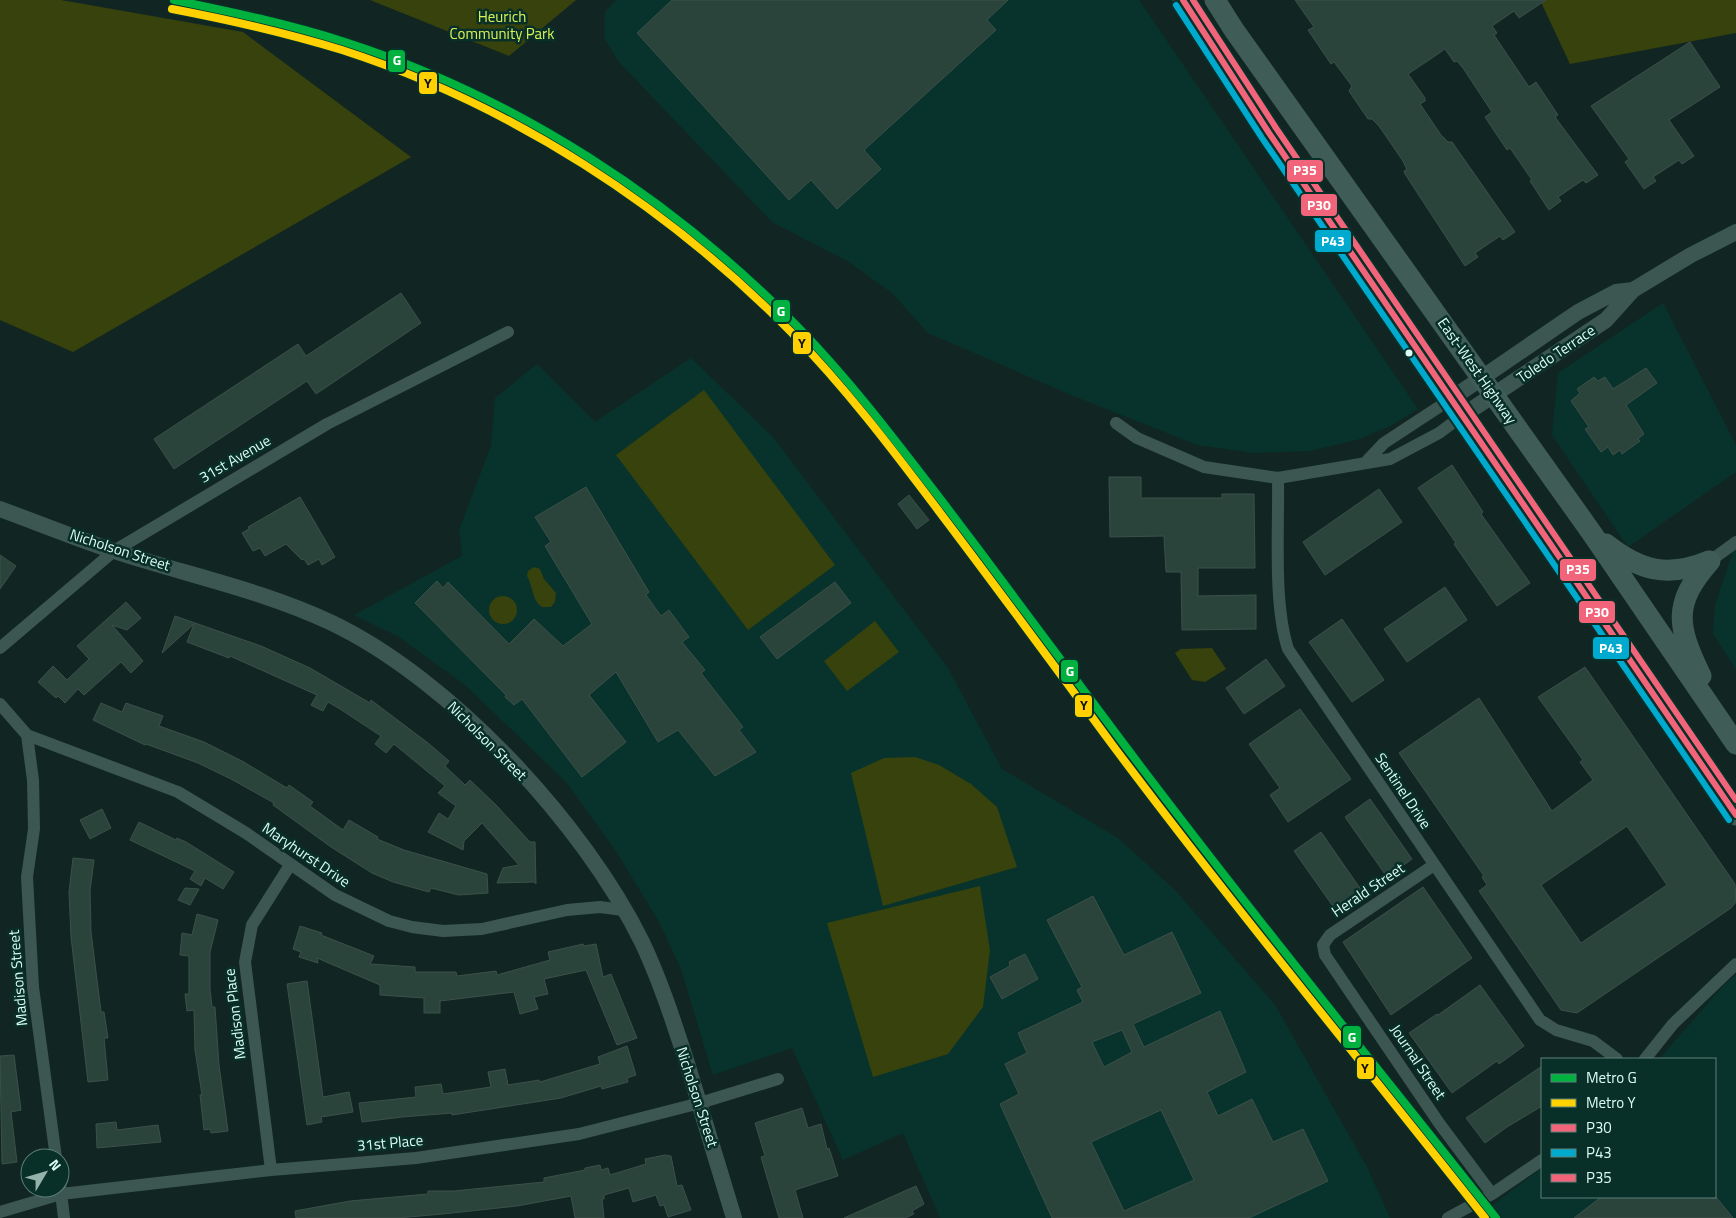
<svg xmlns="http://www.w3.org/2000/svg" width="1736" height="1218" viewBox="0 0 1736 1218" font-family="'Titillium Web',sans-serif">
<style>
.built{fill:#08332c}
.green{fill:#37420c}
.building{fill:#2a443c;stroke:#3c5048;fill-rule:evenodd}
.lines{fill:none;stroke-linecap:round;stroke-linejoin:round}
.minor{stroke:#3c5752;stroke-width:12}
.tertiary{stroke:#3c5752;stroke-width:16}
.primary{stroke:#405c57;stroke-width:21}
.bus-1-casing{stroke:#082f28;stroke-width:10}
.bus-2-casing{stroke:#082f28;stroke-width:10}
.bus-3-casing{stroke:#082f28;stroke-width:10}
.bus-1{stroke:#f1647a;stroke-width:6}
.bus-2{stroke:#00a9ce;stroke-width:6}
.bus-3{stroke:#f1647a;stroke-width:6}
.metro-1-casing{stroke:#082f28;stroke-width:11}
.metro-2-casing{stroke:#082f28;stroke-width:11}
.metro-1{stroke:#00b140;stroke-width:8}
.metro-2{stroke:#ffd100;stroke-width:8}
.bus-dot{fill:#dafcf3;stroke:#082f28;stroke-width:2}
.labels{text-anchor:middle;stroke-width:5;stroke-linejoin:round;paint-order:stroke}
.park-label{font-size:15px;fill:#daf353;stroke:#082f28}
.street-label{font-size:15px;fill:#dafcf3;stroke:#082f28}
.line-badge{stroke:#082f28;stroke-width:2}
.badge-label{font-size:14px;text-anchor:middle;font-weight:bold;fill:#fff}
.pale-badge-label{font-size:14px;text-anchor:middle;font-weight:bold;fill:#111}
</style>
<rect width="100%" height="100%" fill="#112622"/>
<!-- built -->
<path class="built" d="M616,0h523l279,409 -28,17 -30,13 -50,12 -56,2 -57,-8 -126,-50 -143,-62 -36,-40 -43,-31 -77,-40 -154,-161 -14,-24 1,-25z
M1663,303l73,142v27l-108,75 -76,-112 6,-62z
M691,358l82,79 175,231 54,101 116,69 57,52 100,115 92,162 23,51h-450l-37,-85 -60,27 -51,-112 -79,27 -32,-106 -23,-49 -42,-69 -50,-69 -101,-97 -66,-48 -45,-22 108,-59 -3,-26 32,-84 4,-48 42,-34 58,58z
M1736,542v127l-23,-35 2,-29z
M1736,975v243h-248l-5,-6 59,-44v29h173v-138h-56l66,-75z"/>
<!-- green -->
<path class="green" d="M0,0h61l182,32 168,125 -338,195 -73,-32z
M370,0h206l-67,56z
M1540,0h196v33l-166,31z
M704,390l131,175 -87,65 -132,-175z
M534,567l6,2 4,10 12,14 -1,9 -4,5h-9c-10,-6 -9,-21 -15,-31l1,-5z
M489 610a14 14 0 1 1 28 0a14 14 0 1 1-28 0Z
M875,621l24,31 -52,39 -23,-30z
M1212,648l14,21 -21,13 -13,-2 -17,-27 6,-4z
M915,757l24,8 32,19 26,23 20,60 -134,39 -32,-133 33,-15z
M980,886l10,64 -7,57 -35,47 -75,23 -46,-154z"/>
<!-- building -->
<path class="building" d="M672,0h336l-21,20 9,10 -132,120 17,19 -44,40 -26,-29 -22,20 -152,-167z
M1295,0h251l-27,18 -5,-7 -22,15 5,7 -3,2 35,52 7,-5 22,33 -3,2 43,58 -12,8 -3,-3 -25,17 3,4 -12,9 -19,-29 2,-1 -22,-32 -3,2 -22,-33 7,-5 -29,-44 -6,-7 -3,1 -9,-13 -13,9 -24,16 17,24v3l-5,3 21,31 7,7h4l63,90 -12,8 -3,-4 -25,17 3,4 -13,9 -60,-92 -1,-3 3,-1 -4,-9 -24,-35 -7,-7h-4l-19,-28 3,-5 -18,-24 -3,2 -23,-34 6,-3z
M1690,42l30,45 -51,33 25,36 -12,8 -3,-4 -26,17 3,4 -12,8 -19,-27 4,-3 -38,-53z
M401,293l20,30 -105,71 -9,-13 -133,88 -20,-30 144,-95 8,12z
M1646,368l11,15 -31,22 18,29 -6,5 2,2 -18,13 -2,-4 -7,5 -5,-8 -7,5 -16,-23 4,-2 -18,-26 9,-8 -3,-4 17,-12 4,4 7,-4 8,12z
M1452,465l31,47 -2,2 49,69 -33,23 -43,-62 2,-1 -38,-55z
M1109,477h32v21h81v-4h32l1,74h-57v28l58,-1v34l-74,1 -1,-58h-15l-2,-36 -54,1z
M586,487l63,105 -3,3 15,21 8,-6 20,27 -7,5 23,28 -4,3 42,54 -4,3 17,22 -41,24 -37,-46 -20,12 -42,-70 -27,23 37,47 -44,35 -60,-78 -8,6 -9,-8 1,-2 -91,-92 22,-22 6,7 5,-6 61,62 25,-25 29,27 29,-22 -47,-78 6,-4 -16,-25z
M1379,489l23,33 -77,53 -22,-33z
M909,495l20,25 -12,9 -19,-25z
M300,497l35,60 -13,8 -3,-6 -11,6 -4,-6 -2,1 -16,-16 -21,12 -5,-8 -7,3 -11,-18 7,-4 -1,-2z
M0,555l16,11 -16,23z
M835,582l16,21 -74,56 -17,-22z
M1445,587l22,33 -60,42 -23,-33z
M126,602l15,16 -14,12 -15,-5 31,36 -12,12 -10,-11 -37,33 -6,-6 -13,14 -7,-7 -2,2 -18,-16 15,-16 14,14 22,-21 -12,-13z
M175,616l86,30 49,22 60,35 1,-3 57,43 21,18 -4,5 20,19 5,-5 27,26 33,36h5l1,42 -2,-2 -37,1 6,-15 16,-3 -37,-42 -18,18 -1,9 -35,-18 11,-19 9,6 8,-13 -18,-13 7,-7 -51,-42 -8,9 -11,-9 6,-8 -41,-27 -12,-7 -5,9 -12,-6 6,-10 -87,-39 -1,2 -42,-16 7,-18 -32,29z
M1342,619l42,61 -32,22 -43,-60z
M1266,659l19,27 -41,28 -18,-26z
M1585,667l150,217 1,18 -5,6 -154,105 -16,-3 -82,-119 8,-6 -5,-8 2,-1 -85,-123 80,-55 73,113 41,-31 -13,-18 3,-2 -45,-63zM1627,826l40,59 -86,58 -40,-58z
M101,703l21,9 4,-9 37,13 -4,10 45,16 38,19 45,27 2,-3 24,17 -3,4 33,24 6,-10 29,17 -1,2 27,11 83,24 1,19 -29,2 -28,-7 -2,4 -36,-10 -21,-9 -41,-26 -58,-42 1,-2 -43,-24 -33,-16 -52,-19 -1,1 -52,-25z
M1300,709l51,70 -63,43 -18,-27 10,-7 -31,-44z
M1370,799l42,60 -25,18 -42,-60z
M102,809l9,19 -21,11 -10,-19z
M139,822l37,18 1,-2 9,4 48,30 -11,17 -18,-11 -4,8 -11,-7 5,-8 -65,-31z
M1321,832l43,62 -27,18 -43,-61z
M73,858l21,2 -4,31 1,41 10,80h3l4,26h-4l4,42 -20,2 -17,-145 -2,-45z
M1423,887l49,71 -81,57 -48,-73z
M185,888l14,1 -9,16 -12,-5z
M1093,896l31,59 48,-23 29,61 -68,31 11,23 76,-36 26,61 -39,20 11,24 34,-17 21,43 30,-13 25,52 -79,37h-197l-52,-114 19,-10 -14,-30 22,-11 -9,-20 65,-31 -6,-12 5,-3 -35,-67zM1122,1030l10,22 -28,15 -12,-25zM1161,1110l33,70 -70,31 -33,-69z
M197,914l21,6 -8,32v37l2,18h3l4,58 9,66 -17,2 -1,-4 -6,1 -4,-35h2l-7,-45 -1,-40 -7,1 -2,-17h4v-38l-9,-1 2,-22 10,2z
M300,926l22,7 -1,2 53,21 -4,8 45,3v5h41l1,4 39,-5 1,4 53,-15 -2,-8 35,-8 1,2 12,-2 7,33 8,-3 26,64 -20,7 -31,-75 -42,9 4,15 -14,3 4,12 -18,5 -6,-22 -74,9v12h-16v-15l-44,-3v-10l-63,-27 1,5 -19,-6 2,-5 -8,-3z
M1025,954l13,25 -36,20 -12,-22 20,-11 -1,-4z
M307,981l16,116 26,-5 4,20 -32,5 1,5 -15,3 -20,-141z
M1480,985l44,61 -25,18 -2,-3 -45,32 -43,-60 28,-19 1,1z
M627,1046l9,29 -9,3 1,4 -26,7 -1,-3 -40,12 -109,17v-2l-50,4 -40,5 -3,-19 57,-6 -1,-10 26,-3 2,10 48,-7 -3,-15 17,-3 3,16 31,-5 1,2 60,-18 -2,-7z
M14,1055l7,55 -10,2 6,50 -15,2 -2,-108z
M1542,1066v40l-35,21 -22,16 -19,-25z
M802,1108l6,20 13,-4 6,25 2,-1 9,28 -43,14 8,28h-24l-18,-61 4,-1 -10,-33z
M116,1122l1,8 41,-5 3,17 -64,6 -1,-24z
M665,1155l6,1 6,30 5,-1 9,25 -23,7 -4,-12 -4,1 -4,-11 -23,7 -4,-14 -25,7v4h-2l2,19h-29l-4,-22 -54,10 -74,8 -46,4h-101l-1,-7 55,-10 78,-7v-3h26l90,-9v-4l41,-8v-2l15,-3 1,5 7,-2 2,7 36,-11 -1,-5z
M916,1186l8,18 -12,7 2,3 -9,4h-61z
M1601,1197h115l17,21h-159z"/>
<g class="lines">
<!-- minor -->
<path class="minor" d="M1116,423l21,15 67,29 74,11 112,-19 49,-26 23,-17
M1366,462l18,-19 67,-44
M1278,478c1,50 -5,125 10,171l252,371 16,10 37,11 24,18
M1710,561l26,-19
M0,648l114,-97 213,-127 181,-92
M0,704l27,31 151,57 68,41 89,62 54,26 23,6 31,4 39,-2 85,-19 33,-3 23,3
M27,735l6,45 1,49 -7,48 6,110 23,171
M1434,865l-104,70 -7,10 2,10 114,168 53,71
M1645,1059l28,-35 63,-60
M271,1170l-26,-208 7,-37 38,-60
M60,1184l4,34
M0,1212l61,-18 210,-24 145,-12 163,-24 121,-31 78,-24
M1448,1218l44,-24 50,-34"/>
<!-- tertiary -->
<path class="tertiary" d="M1451,399l127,-87 38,-20 17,-2
M1462,416l144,-96 27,-30 58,-35 45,-23
M0,509c38,14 75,29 114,42 73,24 148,39 218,72 119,57 252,201 310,319 18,38 31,78 44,118 16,53 32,105 48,158"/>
<!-- primary -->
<path class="primary" d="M1183,0l86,133 467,682
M1215,0l19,30 357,502 145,212
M1606,544c34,27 62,34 103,17
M1701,676c-24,-50 -29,-72 9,-115"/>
<defs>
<path id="bus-1" d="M1183,0l86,133 467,682"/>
<path id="bus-2" d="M1176,5l86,133 467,682"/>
<path id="bus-3" d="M1193,0l83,128 460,672"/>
</defs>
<!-- bus-1 casing -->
<use href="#bus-1" class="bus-1-casing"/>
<!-- bus-2 casing -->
<use href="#bus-2" class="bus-2-casing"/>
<!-- bus-3 casing -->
<use href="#bus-3" class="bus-3-casing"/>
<!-- bus-1 -->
<use href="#bus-1" class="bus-1"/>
<!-- bus-2 -->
<use href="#bus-2" class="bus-2"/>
<!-- bus-3 -->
<use href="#bus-3" class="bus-3"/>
<defs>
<path id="metro-1" d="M174,0c58,12 115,24 171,42 171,55 327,157 452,284 54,55 101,118 148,179 60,79 119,159 178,238 121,161 248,317 373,475"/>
<path id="metro-2" d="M172,9c58,11 114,24 170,41 170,55 325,156 449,282 54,55 101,117 147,178 59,78 118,158 176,237 120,160 247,314 371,471"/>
</defs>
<!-- metro-1 casing -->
<use href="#metro-1" class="metro-1-casing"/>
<!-- metro-2 casing -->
<use href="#metro-2" class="metro-2-casing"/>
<!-- metro-1 -->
<use href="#metro-1" class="metro-1"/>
<!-- metro-2 -->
<use href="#metro-2" class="metro-2"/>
</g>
<!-- markers -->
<circle class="bus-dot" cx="1409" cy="353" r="4.5"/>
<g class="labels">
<!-- park labels -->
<g class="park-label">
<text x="502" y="22">Heurich<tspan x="502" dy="17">Community Park</tspan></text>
</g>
<!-- street labels -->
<g class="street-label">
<text transform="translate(1556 354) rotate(-34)" y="5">Toledo Terrace</text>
<text transform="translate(1477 371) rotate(55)" y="5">East-West Highway</text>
<text transform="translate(235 459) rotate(-30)" y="5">31st Avenue</text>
<text transform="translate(120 550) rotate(18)" y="5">Nicholson Street</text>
<text transform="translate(487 741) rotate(45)" y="5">Nicholson Street</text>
<text transform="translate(1403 791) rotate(56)" y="5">Sentinel Drive</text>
<text transform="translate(306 855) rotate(34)" y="5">Maryhurst Drive</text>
<text transform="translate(1368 890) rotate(-34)" y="5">Herald Street</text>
<text transform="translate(18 978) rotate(-95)" y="5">Madison Street</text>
<text transform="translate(235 1014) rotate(-97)" y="5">Madison Place</text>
<text transform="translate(1418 1062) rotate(56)" y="5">Journal Street</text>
<text transform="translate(697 1097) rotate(72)" y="5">Nicholson Street</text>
<text transform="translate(390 1143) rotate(-5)" y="5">31st Place</text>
</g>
</g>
<g class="line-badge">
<rect x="387" y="49" width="19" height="24" rx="5" fill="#00b140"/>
<rect x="418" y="71" width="20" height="24" rx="5" fill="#ffd100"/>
<rect x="1286" y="159" width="38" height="24" rx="5" fill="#f1647a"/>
<rect x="1300" y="193" width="38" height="24" rx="5" fill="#f1647a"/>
<rect x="1314" y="229" width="38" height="24" rx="5" fill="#00a9ce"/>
<rect x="772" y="299" width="19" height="24" rx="5" fill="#00b140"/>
<rect x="792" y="331" width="20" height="24" rx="5" fill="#ffd100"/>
<rect x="1559" y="558" width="38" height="24" rx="5" fill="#f1647a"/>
<rect x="1578" y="600" width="38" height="24" rx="5" fill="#f1647a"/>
<rect x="1592" y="636" width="38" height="24" rx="5" fill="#00a9ce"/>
<rect x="1060" y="659" width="19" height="24" rx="5" fill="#00b140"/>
<rect x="1074" y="694" width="19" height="24" rx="5" fill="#ffd100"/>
<rect x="1342" y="1025" width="20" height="24" rx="5" fill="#00b140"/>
<rect x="1356" y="1056" width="19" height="24" rx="5" fill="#ffd100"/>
</g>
<g class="badge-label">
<text x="397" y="65">G</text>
<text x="1305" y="175">P35</text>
<text x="1319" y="210">P30</text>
<text x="1333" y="246">P43</text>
<text x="781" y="316">G</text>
<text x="1578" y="574">P35</text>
<text x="1597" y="617">P30</text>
<text x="1611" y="653">P43</text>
<text x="1070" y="676">G</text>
<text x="1352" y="1042">G</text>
</g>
<g class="pale-badge-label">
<text x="428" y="88">Y</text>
<text x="802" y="348">Y</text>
<text x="1084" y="710">Y</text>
<text x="1365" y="1073">Y</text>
</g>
<!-- legend -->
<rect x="1541" y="1058" width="175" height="140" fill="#082f28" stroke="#5c8179"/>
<rect x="1551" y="1074" width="25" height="8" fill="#00b140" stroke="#5c8179"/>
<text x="1586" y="1083" font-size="15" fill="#dafcf3">Metro G</text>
<rect x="1551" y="1099" width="25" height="8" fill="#ffd100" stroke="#5c8179"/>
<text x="1586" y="1108" font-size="15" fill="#dafcf3">Metro Y</text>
<rect x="1551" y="1124" width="25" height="8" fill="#f1647a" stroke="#5c8179"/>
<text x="1586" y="1133" font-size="15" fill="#dafcf3">P30</text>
<rect x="1551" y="1149" width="25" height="8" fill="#00a9ce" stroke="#5c8179"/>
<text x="1586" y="1158" font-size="15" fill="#dafcf3">P43</text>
<rect x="1551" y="1174" width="25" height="8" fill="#f1647a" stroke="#5c8179"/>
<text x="1586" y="1183" font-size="15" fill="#dafcf3">P35</text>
<!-- north arrow -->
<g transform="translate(45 1173) rotate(52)"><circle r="24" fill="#082f28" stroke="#5c8179"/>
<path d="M0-4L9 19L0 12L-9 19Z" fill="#94b1aa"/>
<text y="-8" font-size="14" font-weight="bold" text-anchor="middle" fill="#dafcf3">N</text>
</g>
</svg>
